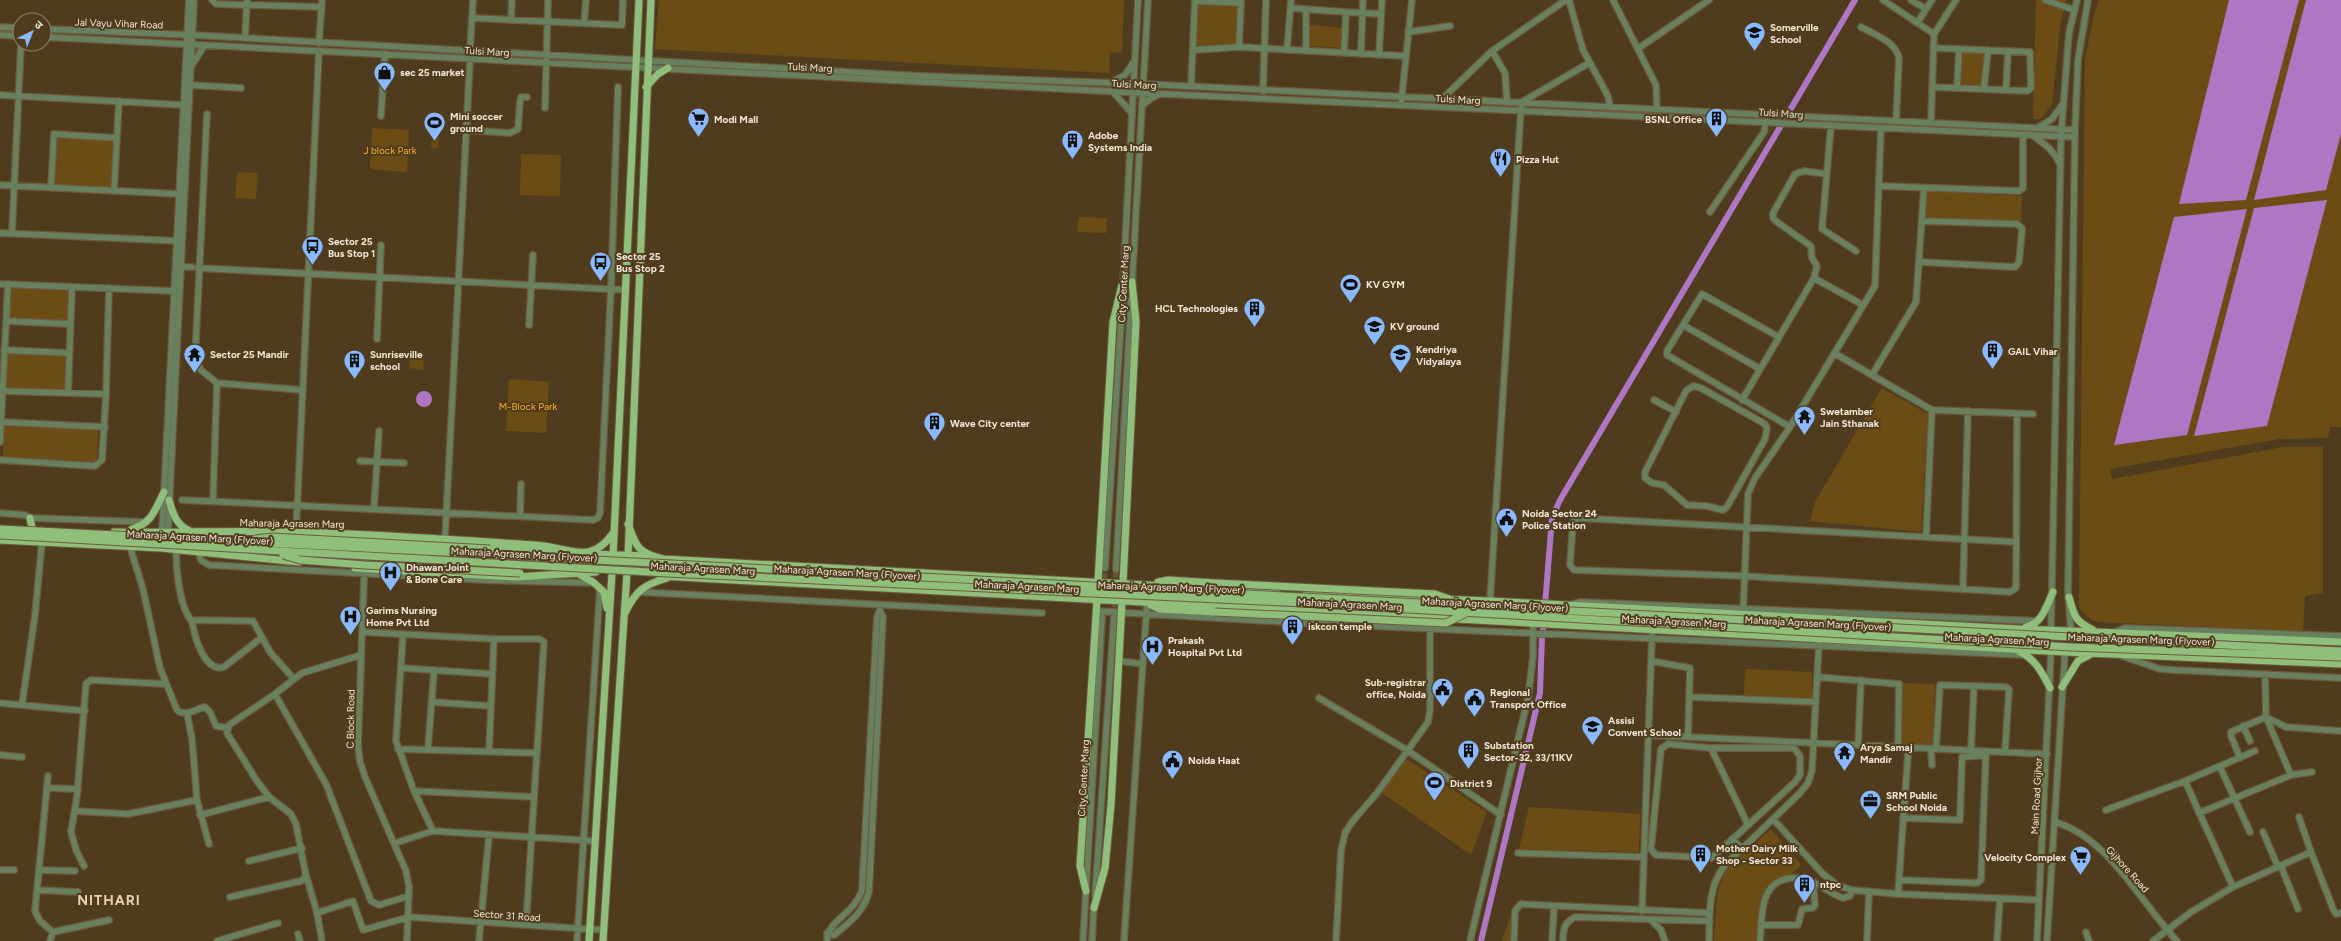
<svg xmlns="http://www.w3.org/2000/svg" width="2341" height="941" viewBox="0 0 2341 941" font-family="Figtree,'Noto Sans Devanagari',sans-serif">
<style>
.green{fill:#6c4c15}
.water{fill:#af76c4}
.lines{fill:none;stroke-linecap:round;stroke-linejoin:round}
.canal{stroke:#af76c4;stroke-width:6}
.minor-tunnel{stroke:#68563a;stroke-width:5.5;stroke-dasharray:5.5 3;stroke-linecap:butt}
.minor-casing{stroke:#6d5b3f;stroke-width:8}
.major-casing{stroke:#6d5b3f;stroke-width:9}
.minor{stroke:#69805f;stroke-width:5.5}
.major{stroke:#8fbf7a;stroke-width:7}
.major-bridge-casing{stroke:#6d5b3f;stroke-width:9;stroke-linecap:butt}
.major-bridge{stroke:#8fbf7a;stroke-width:7}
.labels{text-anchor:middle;stroke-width:4;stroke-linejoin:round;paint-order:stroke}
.street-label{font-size:10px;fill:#f3e7d6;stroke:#4f3c1e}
.poi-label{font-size:10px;font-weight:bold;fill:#f3e7d6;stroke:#4f3c1e;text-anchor:start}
.park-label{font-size:10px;fill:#f8af2d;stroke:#4f3c1e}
.district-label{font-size:14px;font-weight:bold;letter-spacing:1px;fill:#e9d1af;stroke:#4f3c1e}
</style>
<rect width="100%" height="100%" fill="#4f3c1e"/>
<!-- green -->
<path class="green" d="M659,0h465l-2,53 -12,-1 -1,21 -454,-24z
M2036,0h30l-6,27 -8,77 -11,15h-8z
M2099,0h242v427h-11l-2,11 -49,1 -169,30 2,10 171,-32h40v146l-18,3 -2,35 -206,-9 -11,-6 -7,-9 6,-547 9,-46z
M1198,3l41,3 -3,45 -41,-3z
M1310,25l34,3 -2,20 -33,-2z
M1961,51l24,1 -2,34 -24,-2z
M372,128l37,2 -2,42 -37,-3z
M432,136h7l-1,12h-7z
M56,138l57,3 -2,47 -57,-3z
M521,154l40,1 -1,41 -40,-1z
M237,172l21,1 -2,26 -21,-1z
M1927,191l95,5 -1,28 -95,-5z
M1078,217l29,1 -1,15 -29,-1z
M10,287l58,3 -1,31 -58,-3z
M7,353l60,3 -2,34 -60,-3z
M423,356l1,14 -15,-2 1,-10z
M509,379l40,3 -3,51 -40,-2z
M1882,388l46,26 -7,118 -111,-11 5,-19z
M4,424l94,5 -1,34 -94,-5z
M1745,669l67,3v26l-68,-3z
M1903,683l32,1 -2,61 -32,-1z
M1405,758l82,54 -16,43 -89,-62z
M1529,807l111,7 -1,38 -120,-3z
M1771,829l30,36 -31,29 -9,15 -5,32h-42l3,-46 8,-24z
M1513,909l-2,32h-9z"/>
<!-- water -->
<path class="water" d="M2229,0h70l-53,200 -67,4z
M2306,0h35v134l-15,56 -72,10z
M2327,200l-60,226 -73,10 60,-228z
M2247,209l-60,226 -73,10 60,-228z
M416 399a8 8 0 1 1 16 0a8 8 0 1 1-16 0Z"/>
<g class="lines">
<!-- canal -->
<path class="canal" d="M1543,630l9,-112 8,-18 295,-500
M1481,941l59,-248 2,-57"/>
<!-- minor-tunnel -->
<path class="minor-tunnel" d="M1115,586l1,-17
M1104,587l1,-19
M1114,616l1,-19"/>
<defs>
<path id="minor" d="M212,0l4,4 105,3
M1569,0l14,50 25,46 2,11
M1613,0l43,85 1,24
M1883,0l51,34
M1911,0l15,9
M2045,0l29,10
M1195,1l46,2
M1291,8l55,4 -2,41
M1346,12l34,2
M472,18l150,7 1,-25
M511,19l1,-19
M584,23l2,-23
M1917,23l15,-23
M0,27l20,1
M1861,27c14,8 34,14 38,31l-3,63
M44,29l148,6 728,41 224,8 931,46
M1408,32l42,-6
M0,35l20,1
M44,37l1099,56 932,44
M245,38l2,-38
M319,43l3,-43
M1239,47l2,-47
M1639,48l70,-48
M1193,50l46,-3 166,9
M1287,50l4,-50
M470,51l3,-51
M1306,51v-41
M1361,54l2,-54
M1379,55l3,-55
M192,65l12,-19
M1112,82l13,-7 8,-12
M190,85l51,3
M1191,86l4,-86
M1932,87l95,4 4,-3 -1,-36 -97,-4
M1957,88l2,-39
M1984,89l4,-39
M2006,90l2,-39
M1263,91l3,-91
M1113,92l18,20
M0,95l183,10
M1442,99l50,-48
M1507,102l-2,-29 -13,-22 74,-51
M1522,102l67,-39
M1401,105l11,-105
M1142,106l8,-7 9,-5
M545,108l3,-108
M207,114l-12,245 6,11 16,13 85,7
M381,116l4,-62
M1931,123l3,-89 22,-34
M1831,125l-9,104 34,22
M2039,127l13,-8 11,-15
M466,130l44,3 8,-4 2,-28 1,-4h6
M2032,135c12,9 21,14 28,29
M0,185l179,9
M1879,186l140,5 4,-3v-53
M51,188l3,-54 63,4
M114,191l5,-90
M1710,212l54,-80 2,-11
M0,233l180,8
M12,233l9,-189
M1919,262l96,5 4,-5 3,-31v-3l-5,-4 -94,-3
M178,267h14
M198,268l428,22
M1814,278l3,-12 -5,-8 -1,-12 -34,-24 -4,-4v-5l22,-39 9,-3 22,3
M0,284l174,7
M1123,284l15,-284
M1132,285l16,-285
M6,321l64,3
M529,325l4,-70
M1683,325l77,44
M1779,337l-77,-43 -35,57v4l123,72
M377,339l4,-94
M4,350l65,3
M1834,353l98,57 101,4
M1872,375l44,-73 8,-114
M1693,386l8,2 64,36 2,4 -2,11 -38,68 -4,3 -16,-4 -20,-1 -23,-20 -12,-2 -7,-5v-6l41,-81z
M2,391l104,3
M68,393l4,-106
M1654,400l22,12
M1742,400l72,-122 49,27
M1,422l104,5
M0,442l8,-158
M0,460l95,6 7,-6 4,-66 3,-106
M360,461l44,2
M182,500l411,20 5,-2 2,-5 11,-224 7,-202
M213,500l4,-117
M374,508l5,-77
M0,513l25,2 5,3 116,4
M520,516l1,-32
M162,532l27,-532
M168,532l26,-532
M296,532l23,-481
M1926,537l6,-127
M445,539l25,-480
M2015,542l-437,-24 -5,4 -3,43 4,5 170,6 266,16 6,-4 1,-174
M130,547l13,42 17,79 17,42c7,7 20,-1 28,-3l5,5 6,14 11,2
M176,550c0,19 3,55 15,70l62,1 17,31 23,26
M198,551l3,9 8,5 274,15 111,3
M365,552l-7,194 2,16 5,15 41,94 3,16 -2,54
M1105,568l18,-275
M1116,569l15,-269
M1963,589l5,-178
M638,592l404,21
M1490,601l31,-493
M1573,604l7,-2 457,19
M1096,611l207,12 722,32
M1743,615l5,-121 7,-16 35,-51 85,-141 6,-158
M192,621c2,14 12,52 32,46l37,-29
M2051,630l10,-494 8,-103 8,-33
M2071,631l-3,-39 7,-462 3,-70 10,-60
M362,632l132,7h45l5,3 -18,283
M2115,632l10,-4 216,8
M403,634l-7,107 18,50 19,40
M361,655l-59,18 -27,21 51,90 45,117 8,4 30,-9
M2122,656l38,13 14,1 167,8
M1119,661l24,3
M1651,661l39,7 -2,69
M401,668l91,6
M2265,674l1,43 25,58
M1817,677l82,7 -1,63
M1690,697l126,5
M1319,698l88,52 94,65
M432,702l59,4
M0,703l85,8
M22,705l13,-90 7,-73
M187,713l5,26 5,61 12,44
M2243,726l7,15
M1648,735l399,19
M1668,744l43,4h83l6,8v19l-5,7 -83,76 -56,-3 -5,-6 10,-100z
M1858,745l3,-65
M1711,748l37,77
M398,749l139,4
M428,749l6,-79
M1931,749l1,16
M1936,749l4,-64 66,2 3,2 -4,63
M489,751l5,-112
M1971,751l3,-65
M0,755l22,2
M2240,758l-9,-22v-4l35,-15 20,10 55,4
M2220,767l30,65
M48,776l-13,135 5,10 13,11 -3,9
M47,788l31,1
M414,791l120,6
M2106,810l79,-29
M75,811l53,3 69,-14
M2199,813l92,-38 21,-3
M200,815l69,-18
M2299,817l12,35
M1903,818l57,2 2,-63 24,-2
M1773,819l50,55 14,11 15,5 46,4 141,6
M2055,822c53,15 86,81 122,119
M2263,832l15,35
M1732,839l10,10
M395,843l38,-12 162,10
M1518,853l126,4
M249,861l53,-13
M84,866l-8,-16 -5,-18 6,-36 9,-112 5,-4 75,4
M2281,866l17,43
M0,870h14
M39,870l36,1
M306,875l11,38 36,-12 10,29 46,-13 194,13
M1900,880l77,3 4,-3 5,-129
M2233,887l78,-35 23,59 2,3 5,-1
M37,890l41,2
M1898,894l10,-140
M1095,896l19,-279
M230,897l71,-16 5,-5 -10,-52 -5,-10 -22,-17 -12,-16 -30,-48 2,-8 46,-31
M1642,911l10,-276
M317,913l5,28
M1651,920l10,10 4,11
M1762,925h36l4,-16 11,-1 2,-3 -2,-23
M53,932l56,-12
M2086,932l3,9
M827,933l7,2c17,-14 29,-22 35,-43l14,-275 -3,-6
M298,934l2,7
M217,941l61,-18
M479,941l10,-106
M577,941l23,-353
M827,941c0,-21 27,-26 35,-51l15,-273 4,-11
M1083,941l19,-324
M1092,941l2,-36
M1124,941l23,-338
M1336,941l5,-90 4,-18 7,-11 25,-29 51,-71 2,-12v-84
M1470,941l58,-243 5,-41v-33
M1514,941l1,-30 6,-7 189,9
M1552,941l2,-34
M1563,941c0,-12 1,-18 12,-24l135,4
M1709,941c1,-28 -2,-52 16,-76l74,-71 9,-11 4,-12 7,-128
M1760,941c2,-22 -1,-56 26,-62 10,-2 18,-1 27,3 10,5 19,12 30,16l7,-2 2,-6
M1867,941l2,-48
M1997,941l3,-42
M2037,941l14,-289
M2047,941l18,-289
M2153,941l38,-29 42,-25 -48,-106 70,-30"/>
<path id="major" d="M646,87l12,-13 10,-6
M169,500c4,14 7,25 21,31
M30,518l2,10
M628,524c8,23 10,29 35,35l613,33
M132,529c20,-6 23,-19 32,-37
M114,532c61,1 122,-2 182,0 80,2 160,8 239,13 34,2 55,22 79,-13
M0,540l161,8 138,14
M490,549l66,3
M590,554l58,2
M355,568l161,9 80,-5
M577,573l16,9 11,10 3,16
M660,576l1405,76 276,12
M1098,581l15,-259 10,-41
M1158,582l10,-2 47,3
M1123,583l13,-261 -4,-40
M1306,594l184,7 528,28 323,13
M2069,597c5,18 5,24 24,33
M1151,605l9,4 55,3
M625,613c11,-23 19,-28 42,-35
M2026,627c16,-3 21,-22 27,-35
M2019,651c16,8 23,21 31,37
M2062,687l16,-26 13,-7
M1086,891l-6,-25 17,-266
M1094,908l11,-40 6,-63 11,-203
M589,941l24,-384 26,-557
M603,941l25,-384 23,-557"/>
</defs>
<!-- minor casing -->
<use href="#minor" class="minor-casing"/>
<!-- major casing -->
<use href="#major" class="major-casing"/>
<!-- minor -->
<use href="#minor" class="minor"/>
<!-- major -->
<use href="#major" class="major"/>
<defs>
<path id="major-bridge" d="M0,529l2341,122
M0,535l667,38 618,29 786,45 270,10
M255,539l17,-2 218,12
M283,555l17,5 65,5 155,8
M1215,583l220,11 23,8
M1215,612l231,11 20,-10"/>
</defs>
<!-- major-bridge casing -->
<use href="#major-bridge" class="major-bridge-casing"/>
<!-- major-bridge -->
<use href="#major-bridge" class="major-bridge"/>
</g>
<!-- icons -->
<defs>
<symbol id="school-pin" viewBox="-11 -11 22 30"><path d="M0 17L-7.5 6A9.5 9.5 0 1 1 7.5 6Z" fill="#8abafc" stroke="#4f3c1e"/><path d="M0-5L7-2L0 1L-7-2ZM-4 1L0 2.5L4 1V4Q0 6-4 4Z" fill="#111"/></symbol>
<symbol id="shop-pin" viewBox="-11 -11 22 30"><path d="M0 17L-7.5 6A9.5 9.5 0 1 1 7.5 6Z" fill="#8abafc" stroke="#4f3c1e"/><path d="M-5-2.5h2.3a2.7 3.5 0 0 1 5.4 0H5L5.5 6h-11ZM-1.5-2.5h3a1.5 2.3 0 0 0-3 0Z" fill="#111"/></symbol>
<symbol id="supermarket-pin" viewBox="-11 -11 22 30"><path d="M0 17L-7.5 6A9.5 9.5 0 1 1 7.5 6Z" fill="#8abafc" stroke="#4f3c1e"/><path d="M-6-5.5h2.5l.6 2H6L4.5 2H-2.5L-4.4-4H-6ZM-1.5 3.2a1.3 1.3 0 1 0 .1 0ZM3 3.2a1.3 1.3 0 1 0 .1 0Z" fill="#111"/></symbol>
<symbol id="building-pin" viewBox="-11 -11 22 30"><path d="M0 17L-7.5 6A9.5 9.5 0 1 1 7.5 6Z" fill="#8abafc" stroke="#4f3c1e"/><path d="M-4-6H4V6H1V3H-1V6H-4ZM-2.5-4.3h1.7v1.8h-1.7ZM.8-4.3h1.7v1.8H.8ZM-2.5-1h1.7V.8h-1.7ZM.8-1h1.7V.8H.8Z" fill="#111"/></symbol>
<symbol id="stadium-pin" viewBox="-11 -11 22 30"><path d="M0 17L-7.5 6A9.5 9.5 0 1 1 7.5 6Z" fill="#8abafc" stroke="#4f3c1e"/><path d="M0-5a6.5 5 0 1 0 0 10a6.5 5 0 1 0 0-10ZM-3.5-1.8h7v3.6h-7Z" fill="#111"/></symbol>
<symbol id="restaurant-pin" viewBox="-11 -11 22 30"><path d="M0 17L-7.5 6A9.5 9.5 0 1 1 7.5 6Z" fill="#8abafc" stroke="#4f3c1e"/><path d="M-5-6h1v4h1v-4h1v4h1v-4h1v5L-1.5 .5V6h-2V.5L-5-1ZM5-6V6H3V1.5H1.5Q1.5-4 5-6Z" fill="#111"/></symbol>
<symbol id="bus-pin" viewBox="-11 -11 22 30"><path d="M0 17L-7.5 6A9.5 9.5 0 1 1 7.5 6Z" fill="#8abafc" stroke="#4f3c1e"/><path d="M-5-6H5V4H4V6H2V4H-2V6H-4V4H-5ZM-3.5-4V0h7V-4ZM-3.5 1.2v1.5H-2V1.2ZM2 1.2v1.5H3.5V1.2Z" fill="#111"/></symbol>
<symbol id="temple-pin" viewBox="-11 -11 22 30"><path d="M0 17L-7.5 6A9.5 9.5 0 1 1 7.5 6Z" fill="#8abafc" stroke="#4f3c1e"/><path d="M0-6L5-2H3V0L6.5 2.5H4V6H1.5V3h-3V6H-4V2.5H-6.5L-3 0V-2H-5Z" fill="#111"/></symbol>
<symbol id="civic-pin" viewBox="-11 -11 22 30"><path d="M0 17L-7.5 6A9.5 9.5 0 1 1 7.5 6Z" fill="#8abafc" stroke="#4f3c1e"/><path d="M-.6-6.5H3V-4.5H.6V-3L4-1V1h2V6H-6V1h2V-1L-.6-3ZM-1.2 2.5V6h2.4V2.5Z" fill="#111"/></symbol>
<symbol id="hospital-pin" viewBox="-11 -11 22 30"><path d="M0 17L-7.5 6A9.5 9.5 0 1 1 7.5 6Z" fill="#8abafc" stroke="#4f3c1e"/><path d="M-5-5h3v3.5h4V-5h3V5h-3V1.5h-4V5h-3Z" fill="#111"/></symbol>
<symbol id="office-pin" viewBox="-11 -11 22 30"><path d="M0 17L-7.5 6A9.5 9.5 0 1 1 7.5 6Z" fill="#8abafc" stroke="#4f3c1e"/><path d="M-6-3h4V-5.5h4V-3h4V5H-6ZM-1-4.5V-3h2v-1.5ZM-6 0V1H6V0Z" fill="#111"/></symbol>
</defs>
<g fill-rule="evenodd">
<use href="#school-pin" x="1742" y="20" width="25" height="34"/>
<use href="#shop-pin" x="372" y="60" width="25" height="34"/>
<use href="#supermarket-pin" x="686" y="106" width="25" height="34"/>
<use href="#building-pin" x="1704" y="106" width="25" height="34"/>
<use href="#stadium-pin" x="422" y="110" width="25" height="34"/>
<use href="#building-pin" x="1060" y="128" width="25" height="34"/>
<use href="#restaurant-pin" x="1488" y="146" width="25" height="34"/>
<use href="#bus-pin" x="300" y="234" width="25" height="34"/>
<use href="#bus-pin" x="588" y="250" width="25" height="34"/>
<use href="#stadium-pin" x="1338" y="272" width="25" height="34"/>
<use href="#building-pin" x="1242" y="296" width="25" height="34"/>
<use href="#school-pin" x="1362" y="314" width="25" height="34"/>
<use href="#building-pin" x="1980" y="338" width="25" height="34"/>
<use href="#temple-pin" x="182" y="342" width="25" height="34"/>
<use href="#school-pin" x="1388" y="342" width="25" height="34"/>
<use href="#building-pin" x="342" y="348" width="25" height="34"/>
<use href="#temple-pin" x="1792" y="404" width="25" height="34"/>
<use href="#building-pin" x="922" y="410" width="25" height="34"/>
<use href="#civic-pin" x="1494" y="506" width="25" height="34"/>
<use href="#hospital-pin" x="378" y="560" width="25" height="34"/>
<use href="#hospital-pin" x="338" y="604" width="25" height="34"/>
<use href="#building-pin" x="1280" y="614" width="25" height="34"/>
<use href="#hospital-pin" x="1140" y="634" width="25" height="34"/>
<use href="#civic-pin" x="1430" y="676" width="25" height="34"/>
<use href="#civic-pin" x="1462" y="686" width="25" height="34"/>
<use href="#school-pin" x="1580" y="714" width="25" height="34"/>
<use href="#building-pin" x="1456" y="738" width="25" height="34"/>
<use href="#temple-pin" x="1832" y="740" width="25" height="34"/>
<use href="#civic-pin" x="1160" y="748" width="25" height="34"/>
<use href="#stadium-pin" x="1422" y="770" width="25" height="34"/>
<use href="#office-pin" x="1858" y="788" width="25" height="34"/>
<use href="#building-pin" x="1688" y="842" width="25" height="34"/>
<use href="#supermarket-pin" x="2068" y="844" width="25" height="34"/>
<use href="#building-pin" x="1792" y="872" width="25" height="34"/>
</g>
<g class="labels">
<!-- street labels -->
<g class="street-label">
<text transform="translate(119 23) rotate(2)" y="4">Jal Vayu Vihar Road</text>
<text transform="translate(487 51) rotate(3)" y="4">Tulsi Marg</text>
<text transform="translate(810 67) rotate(3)" y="4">Tulsi Marg</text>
<text transform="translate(1134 84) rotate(3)" y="4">Tulsi Marg</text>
<text transform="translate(1458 99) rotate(3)" y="4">Tulsi Marg</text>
<text transform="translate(1781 113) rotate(4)" y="4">Tulsi Marg</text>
<text transform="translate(1123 284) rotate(-87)" y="4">City Center Marg</text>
<text transform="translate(292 523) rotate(1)" y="4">Maharaja Agrasen Marg</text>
<text transform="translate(200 537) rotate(3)" y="4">Maharaja Agrasen Marg (Flyover)</text>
<text transform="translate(524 554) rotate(3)" y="4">Maharaja Agrasen Marg (Flyover)</text>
<text transform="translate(703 568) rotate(3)" y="4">Maharaja Agrasen Marg</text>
<text transform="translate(847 572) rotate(3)" y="4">Maharaja Agrasen Marg (Flyover)</text>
<text transform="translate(1027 586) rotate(3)" y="4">Maharaja Agrasen Marg</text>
<text transform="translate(1171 587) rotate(2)" y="4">Maharaja Agrasen Marg (Flyover)</text>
<text transform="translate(1350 604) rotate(3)" y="4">Maharaja Agrasen Marg</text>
<text transform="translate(1495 604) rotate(3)" y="4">Maharaja Agrasen Marg (Flyover)</text>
<text transform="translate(1674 621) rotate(3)" y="4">Maharaja Agrasen Marg</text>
<text transform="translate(1818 623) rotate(3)" y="4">Maharaja Agrasen Marg (Flyover)</text>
<text transform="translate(1997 639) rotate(3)" y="4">Maharaja Agrasen Marg</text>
<text transform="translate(2141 639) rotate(2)" y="4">Maharaja Agrasen Marg (Flyover)</text>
<text transform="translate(350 719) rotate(-89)" y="4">C Block Road</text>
<text transform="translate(1083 778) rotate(-87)" y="4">City Center Marg</text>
<text transform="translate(2036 796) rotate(-87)" y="4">Main Road Gijhor</text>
<text transform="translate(2128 869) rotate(48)" y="4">Gijhore Road</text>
<text transform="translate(507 915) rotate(4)" y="4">Sector 31 Road</text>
</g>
<!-- poi labels -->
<g class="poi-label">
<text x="1770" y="31">Somerville<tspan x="1770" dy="12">School</tspan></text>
<text x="400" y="76">sec 25 market</text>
<text x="450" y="120">Mini soccer<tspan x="450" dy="12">ground</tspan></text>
<text x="714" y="123">Modi Mall</text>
<text x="1702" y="123" text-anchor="end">BSNL Office</text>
<text x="1088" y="139">Adobe<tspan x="1088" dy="12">Systems India</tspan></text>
<text x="1516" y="163">Pizza Hut</text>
<text x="328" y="245">Sector 25<tspan x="328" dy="12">Bus Stop 1</tspan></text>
<text x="616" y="260">Sector 25<tspan x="616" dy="12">Bus Stop 2</tspan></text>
<text x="1366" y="288">KV GYM</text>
<text x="1238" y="312" text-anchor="end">HCL Technologies</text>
<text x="1390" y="330">KV ground</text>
<text x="1416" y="353">Kendriya<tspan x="1416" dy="12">Vidyalaya</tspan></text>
<text x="2008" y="355">GAIL Vihar</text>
<text x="210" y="358">Sector 25 Mandir</text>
<text x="370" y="358">Sunriseville<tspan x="370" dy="12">school</tspan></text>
<text x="1820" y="415">Swetamber<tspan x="1820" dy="12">Jain Sthanak</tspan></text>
<text x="950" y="427">Wave City center</text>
<text x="1522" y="517">Noida Sector 24<tspan x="1522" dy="12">Police Station</tspan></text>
<text x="406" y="571">Dhawan Joint<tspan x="406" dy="12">&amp; Bone Care</tspan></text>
<text x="366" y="614">Garims Nursing<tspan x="366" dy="12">Home Pvt Ltd</tspan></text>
<text x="1308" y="630">iskcon temple</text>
<text x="1168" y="644">Prakash<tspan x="1168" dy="12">Hospital Pvt Ltd</tspan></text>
<text x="1426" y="686" text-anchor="end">Sub-registrar<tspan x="1426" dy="12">office, Noida</tspan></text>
<text x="1490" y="696">Regional<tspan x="1490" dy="12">Transport Office</tspan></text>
<text x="1608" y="724">Assisi<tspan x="1608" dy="12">Convent School</tspan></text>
<text x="1484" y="749">Substation<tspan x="1484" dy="12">Sector-32, 33/11KV</tspan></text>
<text x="1860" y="751">Arya Samaj<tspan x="1860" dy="12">Mandir</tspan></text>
<text x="1188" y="764">Noida Haat</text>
<text x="1450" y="787">District 9</text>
<text x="1886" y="799">SRM Public<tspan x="1886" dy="12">School Noida</tspan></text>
<text x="1716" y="852">Mother Dairy Milk<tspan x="1716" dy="12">Shop - Sector 33</tspan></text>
<text x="2066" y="861" text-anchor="end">Velocity Complex</text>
<text x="1820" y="888">ntpc</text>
</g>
<!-- park labels -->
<g class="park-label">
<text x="390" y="154">J block Park</text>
<text x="528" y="410">M-Block Park</text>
</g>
<!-- district labels -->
<g class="district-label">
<text x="109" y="905">NITHARI</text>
</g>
</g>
<!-- north arrow -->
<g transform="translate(32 32) rotate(43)"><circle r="19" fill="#4f3c1e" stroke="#918068"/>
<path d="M0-3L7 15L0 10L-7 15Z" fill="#8abafc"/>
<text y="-6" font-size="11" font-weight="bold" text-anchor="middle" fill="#f3e7d6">उ</text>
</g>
</svg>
